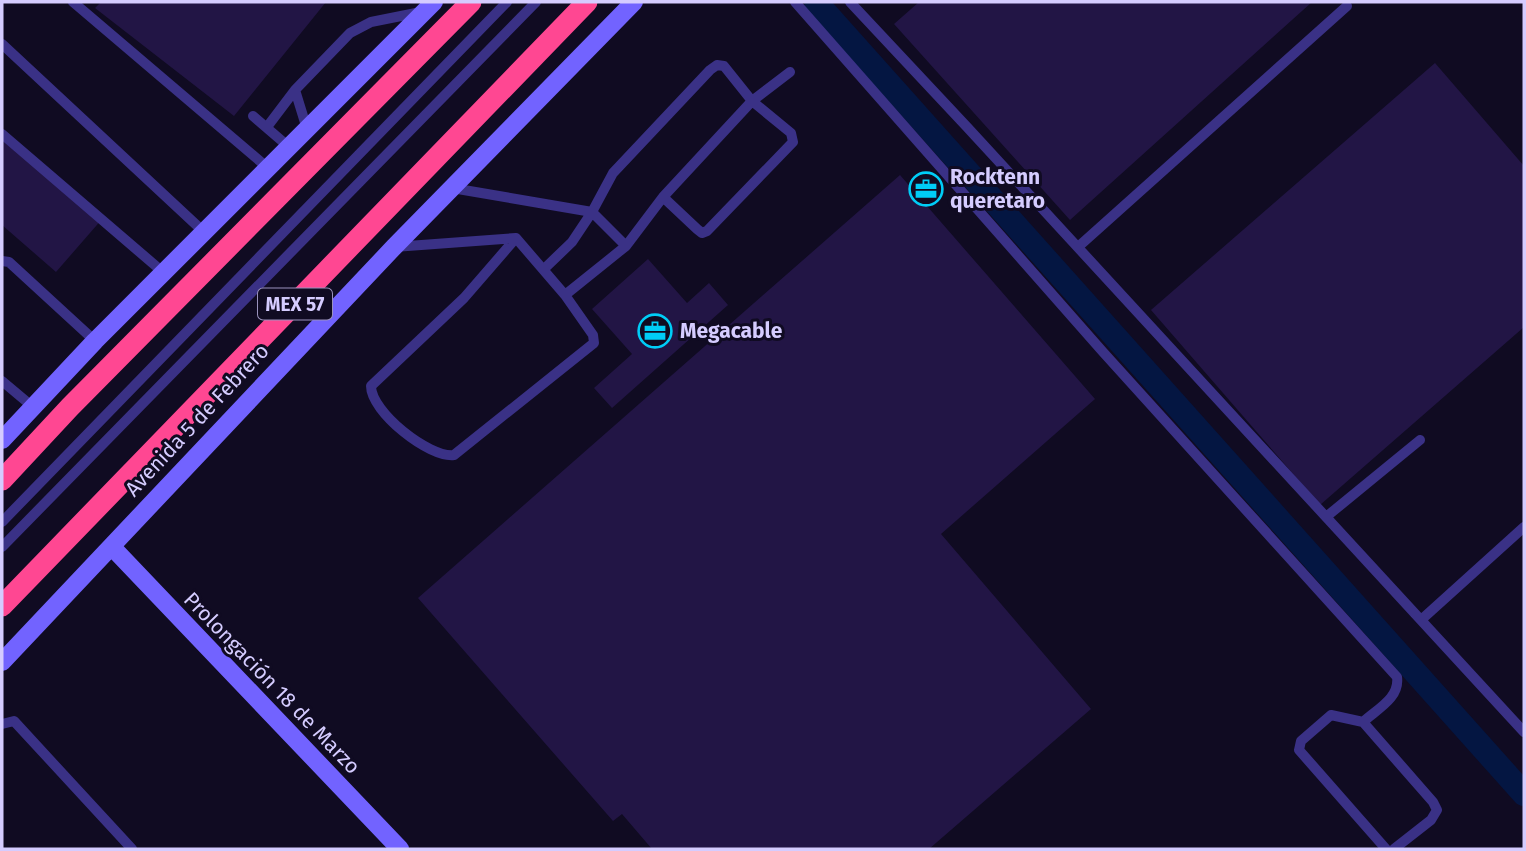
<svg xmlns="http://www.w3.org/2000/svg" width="1526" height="851" viewBox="0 0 1526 851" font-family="'Fira Sans',sans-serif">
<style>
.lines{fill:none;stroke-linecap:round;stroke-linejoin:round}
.canal{stroke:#041642;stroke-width:24}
.building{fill:#221545}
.lane{stroke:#3a3186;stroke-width:10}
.secondary{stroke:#7263ff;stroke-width:18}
.highway{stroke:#ff4792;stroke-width:21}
.labels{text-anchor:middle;stroke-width:6;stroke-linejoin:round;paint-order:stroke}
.shield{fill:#100b22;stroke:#9a92bd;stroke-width:2}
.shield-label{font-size:19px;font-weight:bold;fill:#d5ccff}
.poi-label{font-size:21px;font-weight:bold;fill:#d5ccff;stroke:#100b22;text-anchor:start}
.street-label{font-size:21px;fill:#d5ccff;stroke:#100b22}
</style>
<rect width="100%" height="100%" fill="#100b22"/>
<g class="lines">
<!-- canal -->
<path class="canal" d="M816,2l708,792"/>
</g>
<!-- building -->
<path class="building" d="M101,2h225l-92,114 -139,-108z
M919,2h393l-242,218 -176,-196z
M1435,63l89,103v161l-204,178 -169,-195z
M2,138l101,80 -47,54 -54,-47z
M900,175l195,224 -154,135 150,175 -162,140h-277l-30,-35 -9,7 -195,-223z
M648,259l39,44 22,-20 19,22 -116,103 -18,-20 38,-34 -40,-45z"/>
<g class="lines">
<!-- lane -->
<path class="lane" d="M73,2l195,166
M795,2l308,350 294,325c3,21 -20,32 -34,45
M850,2l117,125 557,605
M2,44l203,189
M253,116l36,31
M267,127l28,-37
M307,129l-12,-39 55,-57 21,-11 50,-10
M2,134l162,139
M452,188l140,24 34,34 -61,49 28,40 1,8 -140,112c-25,3 -83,-43 -83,-69l93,-88 52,-60
M516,238l49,57
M626,246l37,-49 89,-96 38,-29
M394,247l122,-9
M1078,247l269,-241
M2,261l7,1 86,79
M544,269l28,-27 20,-30 21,-39 97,-103 7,-5 7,1 28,35 39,32 2,9 -86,89 -5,2 -5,-4 -34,-32
M2,381l31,26
M1326,517l94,-77
M2,522l505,-520
M2,547l534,-545
M1421,620l103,-93
M2,724l12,-3 118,128
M1386,849l-87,-99 2,-9 30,-26 32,7 70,80 4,8 -6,10 -37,29"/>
<!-- secondary -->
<path class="secondary" d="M2,440l93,-99 339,-339
M112,547l288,302
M2,662l392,-415 240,-245"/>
<!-- highway -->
<path class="highway" d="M2,480l68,-73 401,-405
M2,606l585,-604"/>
</g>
<!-- icons -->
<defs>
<symbol id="office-ring" viewBox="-11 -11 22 22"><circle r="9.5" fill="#100b22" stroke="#00cdf7" stroke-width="1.5"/><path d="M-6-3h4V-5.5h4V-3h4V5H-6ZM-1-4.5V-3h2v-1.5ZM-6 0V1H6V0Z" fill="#00cdf7"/></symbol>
</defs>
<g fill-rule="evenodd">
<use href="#office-ring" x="907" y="170" width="38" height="38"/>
<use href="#office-ring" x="636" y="312" width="38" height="38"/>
</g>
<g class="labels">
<!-- shield labels -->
<rect class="shield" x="258" y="288.5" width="74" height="31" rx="5"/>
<g class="shield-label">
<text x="295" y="311">MEX 57</text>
</g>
<!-- poi labels -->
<g class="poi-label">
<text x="950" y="184">Rocktenn<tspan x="950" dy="24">queretaro</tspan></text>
<text x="680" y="338">Megacable</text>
</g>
<!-- street labels -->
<g class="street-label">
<text transform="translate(197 420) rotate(-47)" y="7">Avenida 5 de Febrero</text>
<text transform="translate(272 683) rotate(46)" y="7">Prolongación 18 de Marzo</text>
</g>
</g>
<!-- border -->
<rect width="1526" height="851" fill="none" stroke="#d5ccff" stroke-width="7"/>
</svg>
